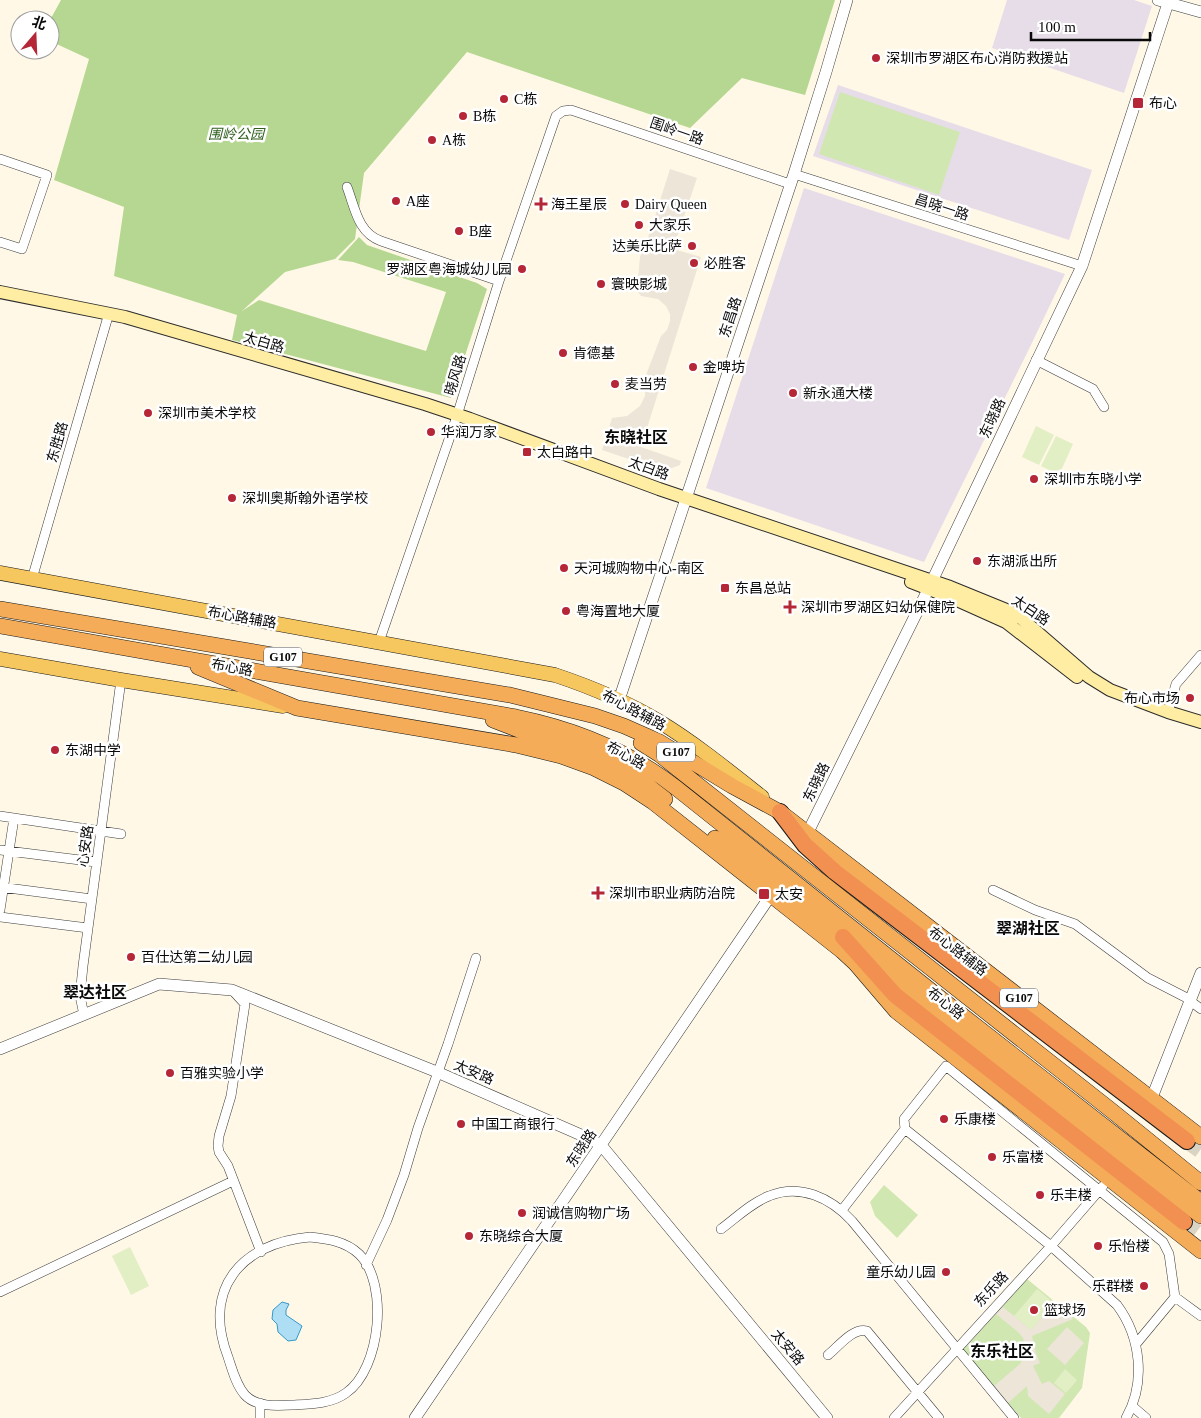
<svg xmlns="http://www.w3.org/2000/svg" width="1201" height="1418" viewBox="0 0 1201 1418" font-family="'Times New Roman','Noto Sans SC',serif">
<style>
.industrial{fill:#e7dde9}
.green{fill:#d1e7b2}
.forest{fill:#b6d792}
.pitch{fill:#e2eec4}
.plaza{fill:#ece5d8}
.water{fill:#addef4;stroke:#3599ca}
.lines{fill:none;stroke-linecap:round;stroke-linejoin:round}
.motorway-tunnel{stroke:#dad4c5;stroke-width:16;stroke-dasharray:16 8;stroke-linecap:butt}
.minor-casing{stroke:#3c3c3c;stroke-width:10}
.tertiary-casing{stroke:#3c3c3c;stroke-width:12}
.secondary-casing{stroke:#2b2b2b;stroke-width:14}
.primary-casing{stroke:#1a1a1a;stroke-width:15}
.trunk-casing{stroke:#1a1a1a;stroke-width:16}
.motorway-casing{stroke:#1a1a1a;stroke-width:18}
.minor{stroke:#fff;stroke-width:9}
.tertiary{stroke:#fff;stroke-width:11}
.secondary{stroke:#feeda2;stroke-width:12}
.primary{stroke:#f6c75f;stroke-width:14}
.trunk{stroke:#f4ac58;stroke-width:15}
.motorway{stroke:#f29051;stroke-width:16}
.poi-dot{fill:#b52636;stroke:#fff;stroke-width:2}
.labels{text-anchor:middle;stroke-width:5;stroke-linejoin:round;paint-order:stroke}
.shield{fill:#fff;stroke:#535353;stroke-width:1}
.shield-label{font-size:12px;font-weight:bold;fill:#090909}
.poi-label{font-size:14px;fill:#090909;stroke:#fff;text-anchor:start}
.street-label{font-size:14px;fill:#090909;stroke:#fff}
.park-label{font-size:14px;font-style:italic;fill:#2f5e1d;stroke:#fff}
.quarter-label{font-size:16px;font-weight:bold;fill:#090909;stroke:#fff}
</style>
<rect width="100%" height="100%" fill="#fff8e6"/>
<!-- industrial -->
<path class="industrial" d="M1007,0h127l18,6 -28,87 -132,-45z
M838,85l254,85 -23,70 -256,-84z
M804,188l261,86 -36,75 -105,213 -218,-74z"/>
<!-- green -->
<path class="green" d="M840,92l120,40 -21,63 -120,-41z
M884,1185l34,30 -21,23 -22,-22 -5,-14z
M1027,1279l59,48 4,6 -8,55 -23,30h-38l-58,-68z"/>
<!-- forest -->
<path class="forest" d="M61,0h774l-30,95 -63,-17 -52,50 -223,-76 -103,121 -9,66 -20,20 -50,13 -43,39 17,-11 167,51 20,-59 -93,-30 -15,-2 21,-23 8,8 110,38 10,6 -36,109 -219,-58 5,-25 -123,-39 10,-69 -70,-27 35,-121 -39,-18v-21z"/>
<!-- pitch -->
<path class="pitch" d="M1036,426l18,9 -15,30 -17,-8z
M1056,436l17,8 -14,31 -18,-9z
M130,1247l19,39 -18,9 -19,-39z
M1037,1289l17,14 -23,27 -17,-14z
M1065,1369l12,11 -11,13 -12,-10z"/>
<!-- plaza -->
<path class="plaza" d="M670,169l27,9 -24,71 28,8 -60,190 40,14 -1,4 -16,6 -62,-21 10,-32 15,-2 13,-10 5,-10 1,-21 15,-39 6,-6 3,-9v-7l-4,-8 -8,-7 -17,-3 -4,-5 3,-34 10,-25z
M1054,1303l19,16 -41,17 4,17 4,10 -7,3 9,18 7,-3 16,13 -16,20 -21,-18 -1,-10 -19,17 -14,-17 26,-22 4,-8 1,-9 -2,-9 -5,-6 -22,-18 7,-7 28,23z
M1067,1327l17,16 -19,22 -18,-16z"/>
<!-- water -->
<path class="water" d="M282,1302l7,2 -3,6v5l16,11 -6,14 -8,1 -10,-9 -1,-8 -5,-5 1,-9z"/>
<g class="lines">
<!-- motorway-tunnel -->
<path class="motorway-tunnel" d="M1187,1141l14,10
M1184,1222l17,13"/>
<defs>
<path id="minor" d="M0,159l47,16 -25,74 -22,-7
M794,174l288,92
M347,187c8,21 11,46 34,54l118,40
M1036,360l57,29 11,18
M32,579l77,-266
M379,642l76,-220 44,-141 57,-165 7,-5 8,-1 219,74
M1168,712l8,-28 25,-29
M0,816l121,18
M0,850l96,12
M0,887l92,12
M993,890l42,20 40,14 73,54 37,19 16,12
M0,910l14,-92
M0,917l88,11
M234,992l11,12 -14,92 -12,40 -1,10 1,6 9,14 33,86
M84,1015l-4,-19 3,-30 38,-286
M905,1129l146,117 66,59c24,32 29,78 9,113
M842,1210l63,-81 -1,-10 42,-53 217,176 6,12 6,43 -39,47
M721,1229c15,-11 30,-26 48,-33 31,-13 62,2 83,25l162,197
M310,1237c18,2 35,4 49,17 30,29 22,115 -13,139 -15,11 -36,11 -54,12 -16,1 -36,2 -47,-10 -9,-10 -13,-26 -17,-38 -26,-68 13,-114 82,-120z
M366,1265l21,-45 17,-45 14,-47 30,-84 28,-86
M0,1292l233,-111
M1175,1297l26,19
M828,1355c10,-8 25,-28 39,-24l72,87
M1132,1406l14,12
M260,1418v-15
M894,1418l157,-172 52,-60"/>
<path id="tertiary" d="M1158,0l43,12
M619,700l175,-526 32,-102 21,-72
M807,834l116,-234 159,-334 87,-266
M0,1049l159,-65 73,6 205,82 151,66 13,7 226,273
M1151,1100l50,-127
M415,1418l356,-523"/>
<path id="secondary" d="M0,292l125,25 300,87 45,15 189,70 291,98 59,24 13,8 67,58 21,13 58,22 33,10
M911,582l46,18 49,22 71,55"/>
<path id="primary" d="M0,573l555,102c36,12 72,27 105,47 36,22 69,49 102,75
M0,659l121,21 162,26"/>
<path id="trunk" d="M0,609l510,86 85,21 29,10 34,15 74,45 48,26 421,325
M0,626l516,91c59,12 112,33 159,70l269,214 257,201
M198,667l99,41 219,37 45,11 33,12 30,15 29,19 189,149 13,12 41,48 305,240
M493,720l31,12 59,18 32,14 28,18 22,17
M641,743l19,12 452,356 89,72
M715,838l110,85 226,179 150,114"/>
<path id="motorway" d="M780,812l25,33 30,27 352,269
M843,937l52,58 289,227"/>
</defs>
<!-- minor casing -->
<use href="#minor" class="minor-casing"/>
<!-- tertiary casing -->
<use href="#tertiary" class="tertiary-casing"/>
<!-- secondary casing -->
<use href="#secondary" class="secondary-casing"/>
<!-- primary casing -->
<use href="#primary" class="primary-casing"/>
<!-- trunk casing -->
<use href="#trunk" class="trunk-casing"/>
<!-- motorway casing -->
<use href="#motorway" class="motorway-casing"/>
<!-- minor -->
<use href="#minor" class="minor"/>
<!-- tertiary -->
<use href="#tertiary" class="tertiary"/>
<!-- secondary -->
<use href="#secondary" class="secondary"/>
<!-- primary -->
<use href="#primary" class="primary"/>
<!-- trunk -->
<use href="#trunk" class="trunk"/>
<!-- motorway -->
<use href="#motorway" class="motorway"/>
</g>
<!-- markers -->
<g class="poi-dot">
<circle cx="876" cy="58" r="5"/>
<circle cx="504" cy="99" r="5"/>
<rect x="1132" y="97" width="12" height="12" rx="2.5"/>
<circle cx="463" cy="116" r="5"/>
<circle cx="432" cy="140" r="5"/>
<circle cx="396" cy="201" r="5"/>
<path d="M538.5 196.5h5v5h5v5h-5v5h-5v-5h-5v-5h5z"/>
<circle cx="625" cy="204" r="5"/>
<circle cx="639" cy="225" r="5"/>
<circle cx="459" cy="231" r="5"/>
<circle cx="692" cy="246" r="5"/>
<circle cx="694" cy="263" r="5"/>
<circle cx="522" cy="269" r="5"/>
<circle cx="601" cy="284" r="5"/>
<circle cx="563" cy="353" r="5"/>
<circle cx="693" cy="367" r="5"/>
<circle cx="615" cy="384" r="5"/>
<circle cx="793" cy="393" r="5"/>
<circle cx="148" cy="413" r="5"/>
<circle cx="431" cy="432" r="5"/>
<rect x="522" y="447" width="10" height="10" rx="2.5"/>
<circle cx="1034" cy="479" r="5"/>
<circle cx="232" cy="498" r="5"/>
<circle cx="977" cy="561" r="5"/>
<circle cx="564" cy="568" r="5"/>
<rect x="720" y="583" width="10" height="10" rx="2.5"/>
<path d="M787.5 599.5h5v5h5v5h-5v5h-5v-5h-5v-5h5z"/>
<circle cx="566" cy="611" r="5"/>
<circle cx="1190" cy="698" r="5"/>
<circle cx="55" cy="750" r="5"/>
<path d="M595.5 885.5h5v5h5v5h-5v5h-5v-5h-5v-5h5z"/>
<rect x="758" y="888" width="12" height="12" rx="2.5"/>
<circle cx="131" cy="957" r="5"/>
<circle cx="170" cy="1073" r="5"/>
<circle cx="944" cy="1119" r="5"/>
<circle cx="461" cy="1124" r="5"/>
<circle cx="992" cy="1157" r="5"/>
<circle cx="1040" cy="1195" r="5"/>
<circle cx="522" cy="1213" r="5"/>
<circle cx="469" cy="1236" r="5"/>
<circle cx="1098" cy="1246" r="5"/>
<circle cx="946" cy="1272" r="5"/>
<circle cx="1144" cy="1286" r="5"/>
<circle cx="1034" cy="1310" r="5"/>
</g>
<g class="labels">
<!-- shield labels -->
<g class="shield">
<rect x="264" y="647.5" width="38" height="19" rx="4"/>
<rect x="657" y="742.5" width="38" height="19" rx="4"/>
<rect x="1000" y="988.5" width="38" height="19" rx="4"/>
</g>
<g class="shield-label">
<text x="283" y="661">G107</text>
<text x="676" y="756">G107</text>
<text x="1019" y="1002">G107</text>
</g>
<!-- poi labels -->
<g class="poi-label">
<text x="886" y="63">深圳市罗湖区布心消防救援站</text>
<text x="514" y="104">C栋</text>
<text x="1149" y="108">布心</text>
<text x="473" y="121">B栋</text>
<text x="442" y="145">A栋</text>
<text x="406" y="206">A座</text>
<text x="551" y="209">海王星辰</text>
<text x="635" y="209">Dairy Queen</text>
<text x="649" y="230">大家乐</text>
<text x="469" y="236">B座</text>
<text x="682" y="251" text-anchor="end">达美乐比萨</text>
<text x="704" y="268">必胜客</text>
<text x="512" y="274" text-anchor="end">罗湖区粤海城幼儿园</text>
<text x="611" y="289">寰映影城</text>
<text x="573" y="358">肯德基</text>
<text x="703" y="372">金啤坊</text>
<text x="625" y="389">麦当劳</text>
<text x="803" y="398">新永通大楼</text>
<text x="158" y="418">深圳市美术学校</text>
<text x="441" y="437">华润万家</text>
<text x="537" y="457">太白路中</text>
<text x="1044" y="484">深圳市东晓小学</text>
<text x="242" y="503">深圳奥斯翰外语学校</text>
<text x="987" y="566">东湖派出所</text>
<text x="574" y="573">天河城购物中心-南区</text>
<text x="735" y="593">东昌总站</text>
<text x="801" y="612">深圳市罗湖区妇幼保健院</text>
<text x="576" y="616">粤海置地大厦</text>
<text x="1180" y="703" text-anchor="end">布心市场</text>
<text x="65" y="755">东湖中学</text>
<text x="609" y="898">深圳市职业病防治院</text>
<text x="775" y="899">太安</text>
<text x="141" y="962">百仕达第二幼儿园</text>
<text x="180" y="1078">百雅实验小学</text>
<text x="954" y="1124">乐康楼</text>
<text x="471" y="1129">中国工商银行</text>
<text x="1002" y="1162">乐富楼</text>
<text x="1050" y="1200">乐丰楼</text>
<text x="532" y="1218">润诚信购物广场</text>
<text x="479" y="1241">东晓综合大厦</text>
<text x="1108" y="1251">乐怡楼</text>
<text x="936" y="1277" text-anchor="end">童乐幼儿园</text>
<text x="1134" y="1291" text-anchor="end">乐群楼</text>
<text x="1044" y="1315">篮球场</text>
</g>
<!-- street labels -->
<g class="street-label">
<text transform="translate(677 131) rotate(19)" y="5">围岭一路</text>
<text transform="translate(942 207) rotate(18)" y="5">昌晓一路</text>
<text transform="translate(730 317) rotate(-72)" y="5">东昌路</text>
<text transform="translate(264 342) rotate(16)" y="5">太白路</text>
<text transform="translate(455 375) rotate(-73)" y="5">晓风路</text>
<text transform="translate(992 418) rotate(-65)" y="5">东晓路</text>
<text transform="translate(57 442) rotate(-74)" y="5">东胜路</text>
<text transform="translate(649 468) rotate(20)" y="5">太白路</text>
<text transform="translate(1031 610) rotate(34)" y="5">太白路</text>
<text transform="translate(242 617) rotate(10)" y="5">布心路辅路</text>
<text transform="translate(232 667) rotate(10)" y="5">布心路</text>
<text transform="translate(634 710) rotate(28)" y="5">布心路辅路</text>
<text transform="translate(626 755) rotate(29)" y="5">布心路</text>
<text transform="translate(816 782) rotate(-64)" y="5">东晓路</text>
<text transform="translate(85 846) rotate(-82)" y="5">心安路</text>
<text transform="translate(958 951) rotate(38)" y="5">布心路辅路</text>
<text transform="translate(946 1003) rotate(38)" y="5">布心路</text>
<text transform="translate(474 1072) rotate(23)" y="5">太安路</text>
<text transform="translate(581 1148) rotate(-56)" y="5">东晓路</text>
<text transform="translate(991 1289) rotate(-47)" y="5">东乐路</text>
<text transform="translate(788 1347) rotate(50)" y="5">太安路</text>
</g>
<!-- park labels -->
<g class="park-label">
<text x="236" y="139">围岭公园</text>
</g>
<!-- quarter labels -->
<g class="quarter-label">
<text x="636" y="443">东晓社区</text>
<text x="1028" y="934">翠湖社区</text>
<text x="95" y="998">翠达社区</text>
<text x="1002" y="1357">东乐社区</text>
</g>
</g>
<!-- north arrow -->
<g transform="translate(35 35) rotate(19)"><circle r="24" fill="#ffffff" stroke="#9d9d9d"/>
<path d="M0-4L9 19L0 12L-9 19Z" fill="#b52636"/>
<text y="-8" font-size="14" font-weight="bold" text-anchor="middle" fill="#090909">北</text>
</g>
<!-- scale -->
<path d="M1031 32v8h119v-8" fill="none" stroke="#090909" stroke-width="2.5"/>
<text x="1038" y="32" font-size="15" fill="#090909" stroke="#ffffff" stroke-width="4" paint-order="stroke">100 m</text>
</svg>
